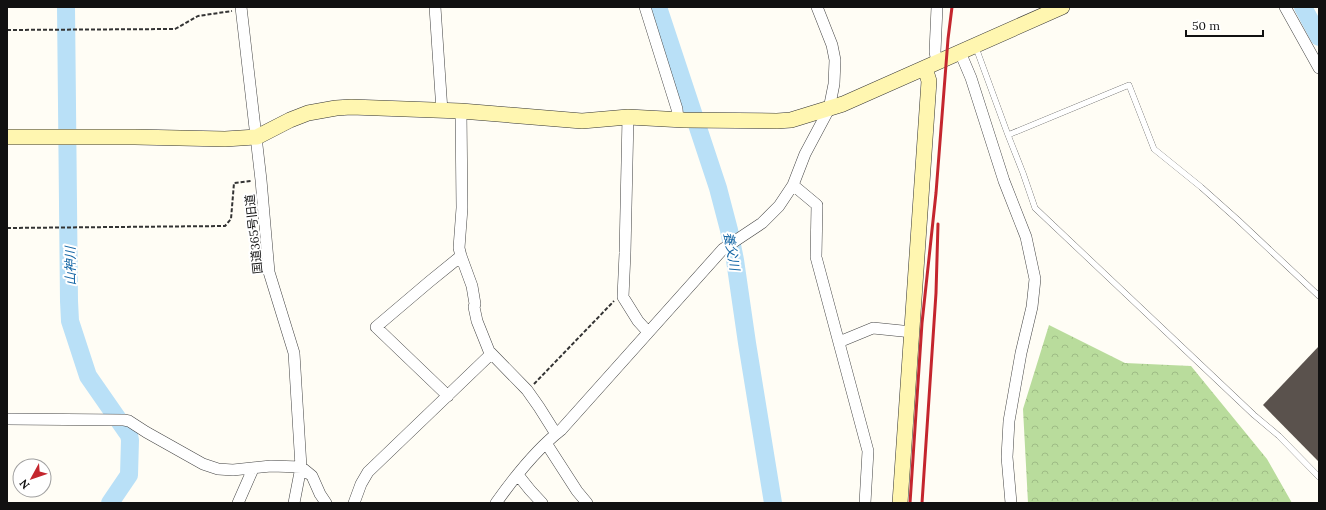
<svg xmlns="http://www.w3.org/2000/svg" width="1326" height="510" viewBox="0 0 1326 510" font-family="Lora,'Noto Sans JP',serif">
<style>
.forest{fill:url(#forest-crowns)}
.lines{fill:none;stroke-linecap:round;stroke-linejoin:round}
.river{stroke:#b9e0f7;stroke-width:18}
.building{fill:#5a524d}
.lane-casing{stroke:#444;stroke-width:6}
.street-casing{stroke:#444;stroke-width:12}
.secondary-casing{stroke:#333;stroke-width:16}
.path{stroke:#333;stroke-width:2;stroke-dasharray:4 2;stroke-linecap:butt}
.lane{stroke:#fff;stroke-width:5.5}
.street{stroke:#fff;stroke-width:11}
.secondary{stroke:#fff6b0;stroke-width:15}
.rail{stroke:#c4262e;stroke-width:3}
.labels{text-anchor:middle;stroke-width:4;stroke-linejoin:round;paint-order:stroke}
.street-label{font-size:12px;fill:#111;stroke:#fff}
.water-label{font-size:13px;font-style:italic;fill:#1768a6;stroke:#fff}
</style>
<defs>
<pattern id="forest-crowns" width="20" height="18" patternUnits="userSpaceOnUse"><rect width="20" height="18" fill="#b9dc9c"/><path d="M2 6a3 3 0 1 1 6 0M12 15a3 3 0 1 1 6 0" fill="none" stroke="#9ebc85"/></pattern>
</defs>
<rect width="100%" height="100%" fill="#fffdf5"/>
<!-- forest -->
<path class="forest" d="M1049,325l76,38 66,3 76,93 25,44h-264l-5,-94z"/>
<g class="lines">
<!-- river -->
<path class="river" d="M66,7l3,294 1,20 18,55 41,59 1,5 -1,35 -19,28
M658,7l60,181 11,42 6,30 12,83 26,160
M1303,7l16,30"/>
</g>
<!-- building -->
<path class="building" d="M1319,346v116l-56,-57z"/>
<g class="lines">
<defs>
<path id="lane" d="M975,45l33,90 15,38 12,35 219,207 25,21 40,41
M1008,135l121,-50 25,64 47,38 37,33 81,76"/>
<path id="street" d="M241,7l20,173 8,92 25,81 7,114 -7,36
M435,7l7,104
M645,7l32,102 1,11
M1285,7l34,61
M960,52l11,26 33,103 22,56 9,42 -3,28 -11,46 -12,68 -2,36 4,46
M937,62l-2,-10 2,-45
M461,111l1,97 -3,40 2,8 11,30 3,18 -1,3 3,14 12,30 38,39 12,17 17,27
M628,117l-3,136 -2,44 15,24 10,11
M793,185l24,20 -1,52 52,194 -3,52
M839,342l34,-14 39,4
M448,396l-72,-69 53,-45 32,-26
M7,419l117,1 5,1 17,11 57,32 15,5 15,1 38,-4 30,1 11,9 8,18 6,9
M546,443l31,48 10,12
M518,475l12,15 12,13
M238,503l15,-34
M354,503l7,-19 7,-12 123,-118
M496,503c17,-24 42,-55 65,-73l162,-181 39,-26 17,-17 14,-21 12,-31 24,-45 5,-25 1,-24 -3,-15 -15,-38"/>
<path id="secondary" d="M7,137h128l90,2 32,-2 33,-17 18,-7 28,-5 15,-1 110,4 121,10 46,-4 56,3 93,1 14,-1 52,-16 219,-97
M900,503l29,-422 -4,-13"/>
</defs>
<!-- lane casing -->
<use href="#lane" class="lane-casing"/>
<!-- street casing -->
<use href="#street" class="street-casing"/>
<!-- secondary casing -->
<use href="#secondary" class="secondary-casing"/>
<!-- path -->
<path class="path" d="M7,30l168,-1 23,-13 34,-5
M7,228l218,-2 6,-7 3,-36 17,-2
M534,384l80,-83"/>
<!-- lane -->
<use href="#lane" class="lane"/>
<!-- street -->
<use href="#street" class="street"/>
<!-- secondary -->
<use href="#secondary" class="secondary"/>
<!-- rail -->
<path class="rail" d="M910,503l12,-180 14,-130 12,-154 4,-32
M922,503l14,-210 2,-69"/>
</g>
<g class="labels">
<!-- street labels -->
<g class="street-label">
<text transform="translate(254 234) rotate(-96)" y="4">国道365号旧道</text>
</g>
<!-- water labels -->
<g class="water-label">
<text transform="translate(732 251) rotate(80)" y="5">養父川</text>
<text transform="translate(70 266) rotate(-91)" y="5">山神川</text>
</g>
</g>
<!-- border -->
<rect width="1326" height="510" fill="none" stroke="#111111" stroke-width="16"/>
<!-- north arrow -->
<g transform="translate(32 478) rotate(230)"><circle r="19" fill="#ffffff" stroke="#a0a0a0"/>
<path d="M0-3L7 15L0 10L-7 15Z" fill="#c4262e"/>
<text y="-6" font-size="11" font-weight="bold" text-anchor="middle" fill="#111111">N</text>
</g>
<!-- scale -->
<path d="M1186 30v6h77v-6" fill="none" stroke="#111111" stroke-width="2"/>
<text x="1192" y="30" font-size="12" fill="#111111" stroke="#ffffff" stroke-width="3" paint-order="stroke">50 m</text>
</svg>
